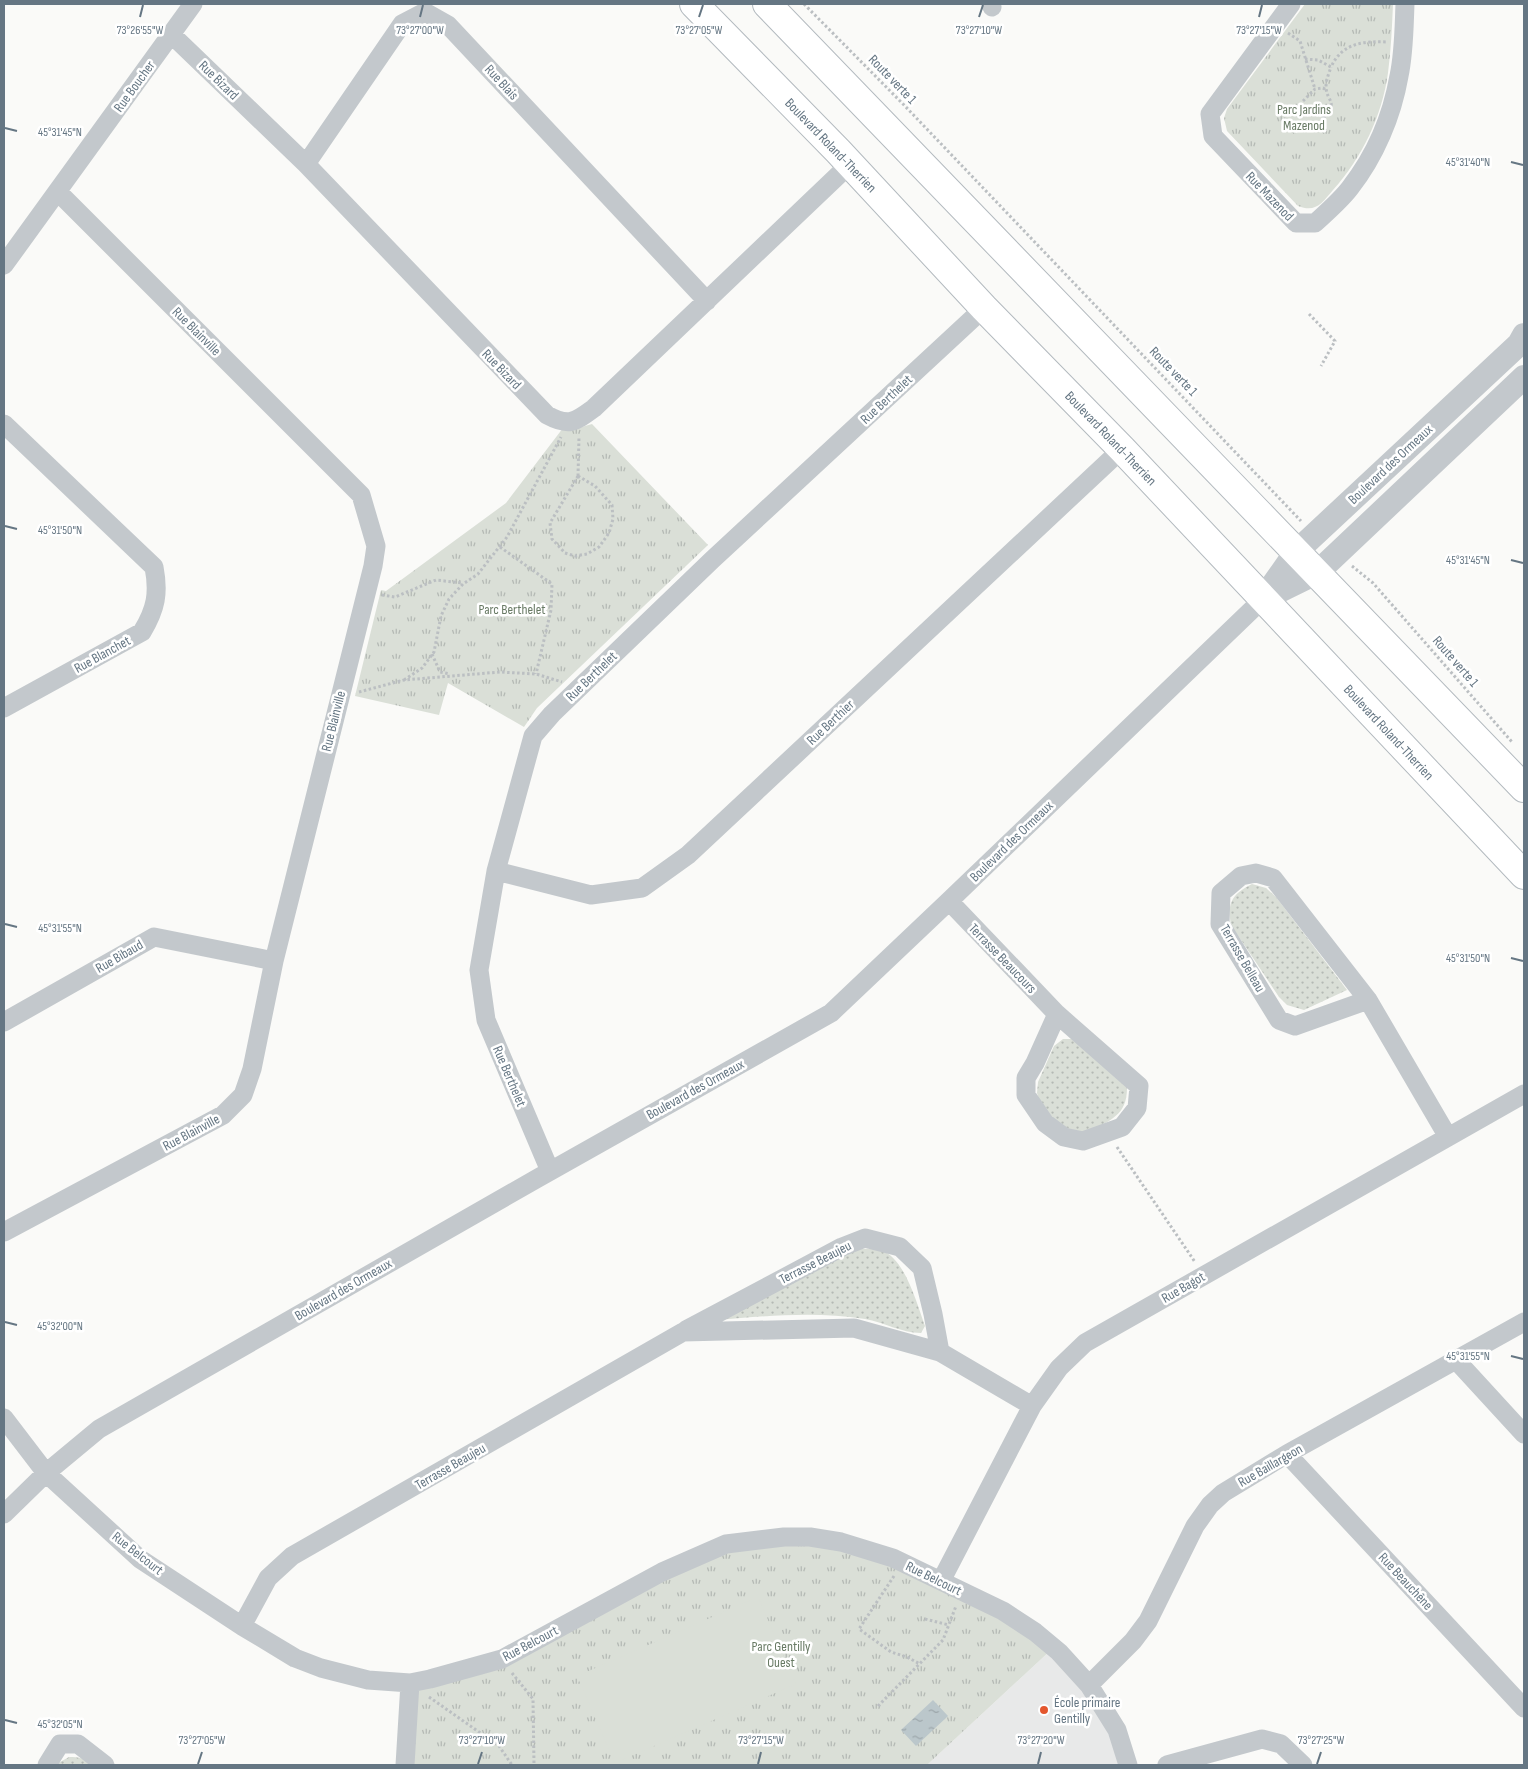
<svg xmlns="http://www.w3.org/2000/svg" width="1528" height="1769" viewBox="0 0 1528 1769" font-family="'Sofia Sans Condensed',sans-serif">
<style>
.built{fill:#e8e9e9}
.grass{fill:url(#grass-dots)}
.park{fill:url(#park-tufts)}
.garden{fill:#dadfd7}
.water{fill:url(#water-ripples)}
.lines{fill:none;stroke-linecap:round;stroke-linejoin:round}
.secondary-casing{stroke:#b3babf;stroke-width:30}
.path{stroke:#bbbfc2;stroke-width:3;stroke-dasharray:2.5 2.5;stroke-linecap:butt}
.minor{stroke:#c3c8cc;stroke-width:19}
.tertiary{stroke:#c3c8cc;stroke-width:24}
.secondary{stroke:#fff;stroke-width:28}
.ticks{fill:none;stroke:#657683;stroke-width:2}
.poi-dot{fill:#e4572e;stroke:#fff;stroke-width:2}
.labels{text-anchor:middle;stroke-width:5;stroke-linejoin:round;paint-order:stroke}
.street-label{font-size:14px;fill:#657683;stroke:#fff}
.park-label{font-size:14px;fill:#687a64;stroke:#fff}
.poi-label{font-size:14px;fill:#657683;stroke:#fff;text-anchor:start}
.ticks-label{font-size:12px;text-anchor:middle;fill:#657683;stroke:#fff;stroke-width:5;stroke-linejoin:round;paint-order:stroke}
</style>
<defs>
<pattern id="grass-dots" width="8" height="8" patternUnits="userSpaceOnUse" patternTransform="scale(1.25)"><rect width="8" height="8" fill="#dadfd7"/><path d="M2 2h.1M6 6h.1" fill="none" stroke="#b4b9b4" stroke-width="1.8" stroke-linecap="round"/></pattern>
<pattern id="park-tufts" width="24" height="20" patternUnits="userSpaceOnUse" patternTransform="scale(1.25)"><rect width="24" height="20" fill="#dadfd7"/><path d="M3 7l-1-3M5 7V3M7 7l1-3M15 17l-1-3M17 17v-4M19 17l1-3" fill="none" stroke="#b4b9b4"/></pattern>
<pattern id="water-ripples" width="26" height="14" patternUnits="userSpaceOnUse" patternTransform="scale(1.25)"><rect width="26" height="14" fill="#bbc7cb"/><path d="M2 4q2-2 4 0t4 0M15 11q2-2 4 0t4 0" fill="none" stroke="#9ca6aa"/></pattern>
</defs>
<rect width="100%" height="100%" fill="#fafaf8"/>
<!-- built -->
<path class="built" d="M1051,1650l35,38 38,77h-197z"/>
<!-- grass -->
<path class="grass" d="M1252,884l14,4 10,9 71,93 -43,20 -17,-5 -8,-8 -48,-72c-4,-22 1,-31 21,-41z
M1063,1039h9l55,46c1,31 -16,34 -39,48l-29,-6 -16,-17 -6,-17 1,-11 16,-36z
M857,1249c7,0 17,-1 24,1 24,8 36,54 44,76l-4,7c-20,0 -37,-11 -56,-14 -51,-8 -97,-3 -148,1z
M69,1757c10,0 16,1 24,8h-36l3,-3z"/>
<!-- park -->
<path class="park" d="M1305,4h88c-1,23 -2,46 -5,69 -6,43 -26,85 -55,117 -11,13 -17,23 -35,16l-71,-75 -3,-13 3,-9z
M592,424l116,121 -171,163 -13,19 -76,-44 -9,32 -84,-19 26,-106 5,1 120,-88 57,-75h15z
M783,1541l90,15 90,40 88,54 -124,115h-517l4,-77 86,-25 226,-116z"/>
<!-- garden -->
<path class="garden" d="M1302,99l23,20 -22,21 -20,-17z
M758,1597l38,87 -181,79 -38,-87z"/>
<!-- water -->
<path class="water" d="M933,1700l15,16 -32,30 -15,-16z"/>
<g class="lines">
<defs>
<path id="secondary" d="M694,4l144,147 146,157 138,141 402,426
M767,4l757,784"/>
</defs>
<!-- secondary casing -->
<use href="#secondary" class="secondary-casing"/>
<!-- path -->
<path class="path" d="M804,4l99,100 398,417
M1288,33l12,8 15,48
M1305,59l13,1 13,7c11,-24 32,-26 56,-25
M1303,101l12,-12 8,-1 3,2
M1323,118c16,-17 4,-15 3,-31 0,-7 3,-14 5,-20
M1309,314l26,27 -14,25
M578,476l17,10 17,19 1,14 -4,14 -10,14 -12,7 -12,2 -10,-3 -13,-14 -2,-16z
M578,476l1,-39
M500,547l52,37 -1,26 -15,64
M1352,566l21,17 139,159
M382,595l13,2 41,-17 26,3
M432,654l8,18 10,2
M404,680l18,-12 12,-16 7,-36 8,-17 14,-15 15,-10 29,-37 54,-100
M359,692l45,-12 96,-8 36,2 26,8
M1117,1147l78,115
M894,1576l-35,53 32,23 16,5 13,7
M925,1619l24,6
M512,1673l21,26 1,66
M429,1697l70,49 13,19
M878,1706l65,-66 13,-34"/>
<!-- minor -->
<path class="minor" d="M991,4l1,3
M1291,4l-81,110 3,22 83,87h19c12,-11 25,-22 35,-35 25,-32 42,-72 49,-112 5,-23 5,-48 6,-72
M171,34l135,130 241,251c22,12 28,7 47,-7l256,-244
M306,164l96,-140 23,-12 23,13 259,276
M4,265l189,-261
M4,424l150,143c5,26 2,42 -12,65l-138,76
M496,871l95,24 51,-7 46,-33 434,-406
M949,901l108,113 82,72 -2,22 -15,19 -39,14 -19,-4 -19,-14 -19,-28v-17l9,-15 22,-49
M1368,1000l-73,26 -16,-6 -59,-96 1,-31 20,-17 15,-3 17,5 95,122 80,137
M4,1022l150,-85 120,24
M550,1171l-64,-151 -7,-50 17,-99 37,-135 19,-22 160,-154 272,-252
M4,1232l219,-117 20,-20 9,-26 22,-108 99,-395 3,-20 -15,-51 -303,-303
M686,1330l156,-83 23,-9 35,9 22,21 11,46 7,38
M1456,1360l68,74
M4,1418l42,55 94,86 102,67 53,32 26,10 47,12 42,3 20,-4 72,-20 160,-87 64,-28 58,-7h26l31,5 52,16 110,53 32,21 24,20 30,33 28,45 11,35
M1287,1454l237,254
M4,1514l42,-41 53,-44 439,-251 293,-165 118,-112 314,-302
M941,1581l91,-175 27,-38 26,-25 439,-249
M242,1626l26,-48 24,-22 391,-224 171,-4 86,24 92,54
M1089,1685l44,-44 15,-20 47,-95 15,-21 13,-12 64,-39 237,-132
M47,1765l13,-21h18l27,21
M405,1765l5,-82
M1167,1765l95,-26 19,5 22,21"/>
<!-- tertiary -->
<path class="tertiary" d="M1265,598l51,-25 5,-4 203,-192
M1263,599l33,-47 223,-208 5,-9"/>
<!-- secondary -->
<use href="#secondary" class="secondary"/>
</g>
<!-- ticks -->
<path class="ticks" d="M140,17l3,-12M420,17l3,-12M699,17l4,-12M979,17l4,-12M1259,17l3,-12M5,128l12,3M1511,162l12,3M5,526l12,3M1511,560l12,3M5,924l12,3M1511,958l12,3M5,1322l12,3M1511,1356l12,3M5,1720l12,3M198,1764l4,-12M478,1764l4,-12M758,1764l3,-12M1038,1764l3,-12M1317,1764l4,-12"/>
<!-- markers -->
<circle class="poi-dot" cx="1044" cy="1710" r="5"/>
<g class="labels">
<!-- street labels -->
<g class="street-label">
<text transform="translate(893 79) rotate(46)" y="5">Route verte 1</text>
<text transform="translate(219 80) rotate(44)" y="5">Rue Bizard</text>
<text transform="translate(502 82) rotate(47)" y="5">Rue Blais</text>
<text transform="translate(134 86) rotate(-54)" y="5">Rue Boucher</text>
<text transform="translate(831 145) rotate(46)" y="5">Boulevard Roland-Therrien</text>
<text transform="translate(1270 196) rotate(46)" y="5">Rue Mazenod</text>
<text transform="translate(197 331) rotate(45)" y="5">Rue Blainville</text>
<text transform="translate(502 369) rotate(46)" y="5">Rue Bizard</text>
<text transform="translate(1174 371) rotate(46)" y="5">Route verte 1</text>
<text transform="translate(886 399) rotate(-43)" y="5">Rue Berthelet</text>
<text transform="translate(1111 438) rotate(46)" y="5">Boulevard Roland-Therrien</text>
<text transform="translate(1390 464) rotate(-43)" y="5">Boulevard des Ormeaux</text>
<text transform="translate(102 654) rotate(-29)" y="5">Rue Blanchet</text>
<text transform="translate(1456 661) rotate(49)" y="5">Route verte 1</text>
<text transform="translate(591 676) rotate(-44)" y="5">Rue Berthelet</text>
<text transform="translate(333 721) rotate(-76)" y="5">Rue Blainville</text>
<text transform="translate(830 722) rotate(-43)" y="5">Rue Berthier</text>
<text transform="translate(1389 732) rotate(47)" y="5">Boulevard Roland-Therrien</text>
<text transform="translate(1011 841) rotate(-44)" y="5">Boulevard des Ormeaux</text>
<text transform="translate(119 956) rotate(-30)" y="5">Rue Bibaud</text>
<text transform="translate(1003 958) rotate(46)" y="5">Terrasse Beaucours</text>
<text transform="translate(1243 958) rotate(60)" y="5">Terrasse Belleau</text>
<text transform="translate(510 1076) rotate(67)" y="5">Rue Berthelet</text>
<text transform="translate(695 1089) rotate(-29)" y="5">Boulevard des Ormeaux</text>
<text transform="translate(191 1132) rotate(-28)" y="5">Rue Blainville</text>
<text transform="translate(815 1262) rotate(-27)" y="5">Terrasse Beaujeu</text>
<text transform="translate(1183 1287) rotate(-30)" y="5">Rue Bagot</text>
<text transform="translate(343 1289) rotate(-30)" y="5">Boulevard des Ormeaux</text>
<text transform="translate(1270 1465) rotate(-30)" y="5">Rue Baillargeon</text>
<text transform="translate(450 1466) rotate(-30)" y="5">Terrasse Beaujeu</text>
<text transform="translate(138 1553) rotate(38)" y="5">Rue Belcourt</text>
<text transform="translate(934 1578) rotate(26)" y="5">Rue Belcourt</text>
<text transform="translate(1406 1581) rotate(47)" y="5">Rue Beauchêne</text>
<text transform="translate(530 1643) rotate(-28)" y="5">Rue Belcourt</text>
</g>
<!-- park labels -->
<g class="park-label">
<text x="1304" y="114">Parc Jardins<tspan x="1304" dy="16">Mazenod</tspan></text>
<text x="512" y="614">Parc Berthelet</text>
<text x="781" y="1651">Parc Gentilly<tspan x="781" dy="16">Ouest</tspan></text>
</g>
<!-- poi labels -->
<g class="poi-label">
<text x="1054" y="1707">École primaire<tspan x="1054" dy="16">Gentilly</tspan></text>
</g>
</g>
<g class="ticks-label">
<text x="140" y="34">73°26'55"W</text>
<text x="420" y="34">73°27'00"W</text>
<text x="699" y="34">73°27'05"W</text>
<text x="979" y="34">73°27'10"W</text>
<text x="1259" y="34">73°27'15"W</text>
<text x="60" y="136">45°31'45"N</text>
<text x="1468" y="166">45°31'40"N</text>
<text x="60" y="534">45°31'50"N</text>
<text x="1468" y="564">45°31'45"N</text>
<text x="60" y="932">45°31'55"N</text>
<text x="1468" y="962">45°31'50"N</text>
<text x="60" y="1330">45°32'00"N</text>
<text x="1468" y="1360">45°31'55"N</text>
<text x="60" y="1728">45°32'05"N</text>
<text x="202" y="1744">73°27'05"W</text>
<text x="482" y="1744">73°27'10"W</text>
<text x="761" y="1744">73°27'15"W</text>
<text x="1041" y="1744">73°27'20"W</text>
<text x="1321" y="1744">73°27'25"W</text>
</g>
<!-- border -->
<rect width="1528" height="1769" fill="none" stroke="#657683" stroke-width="10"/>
</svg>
